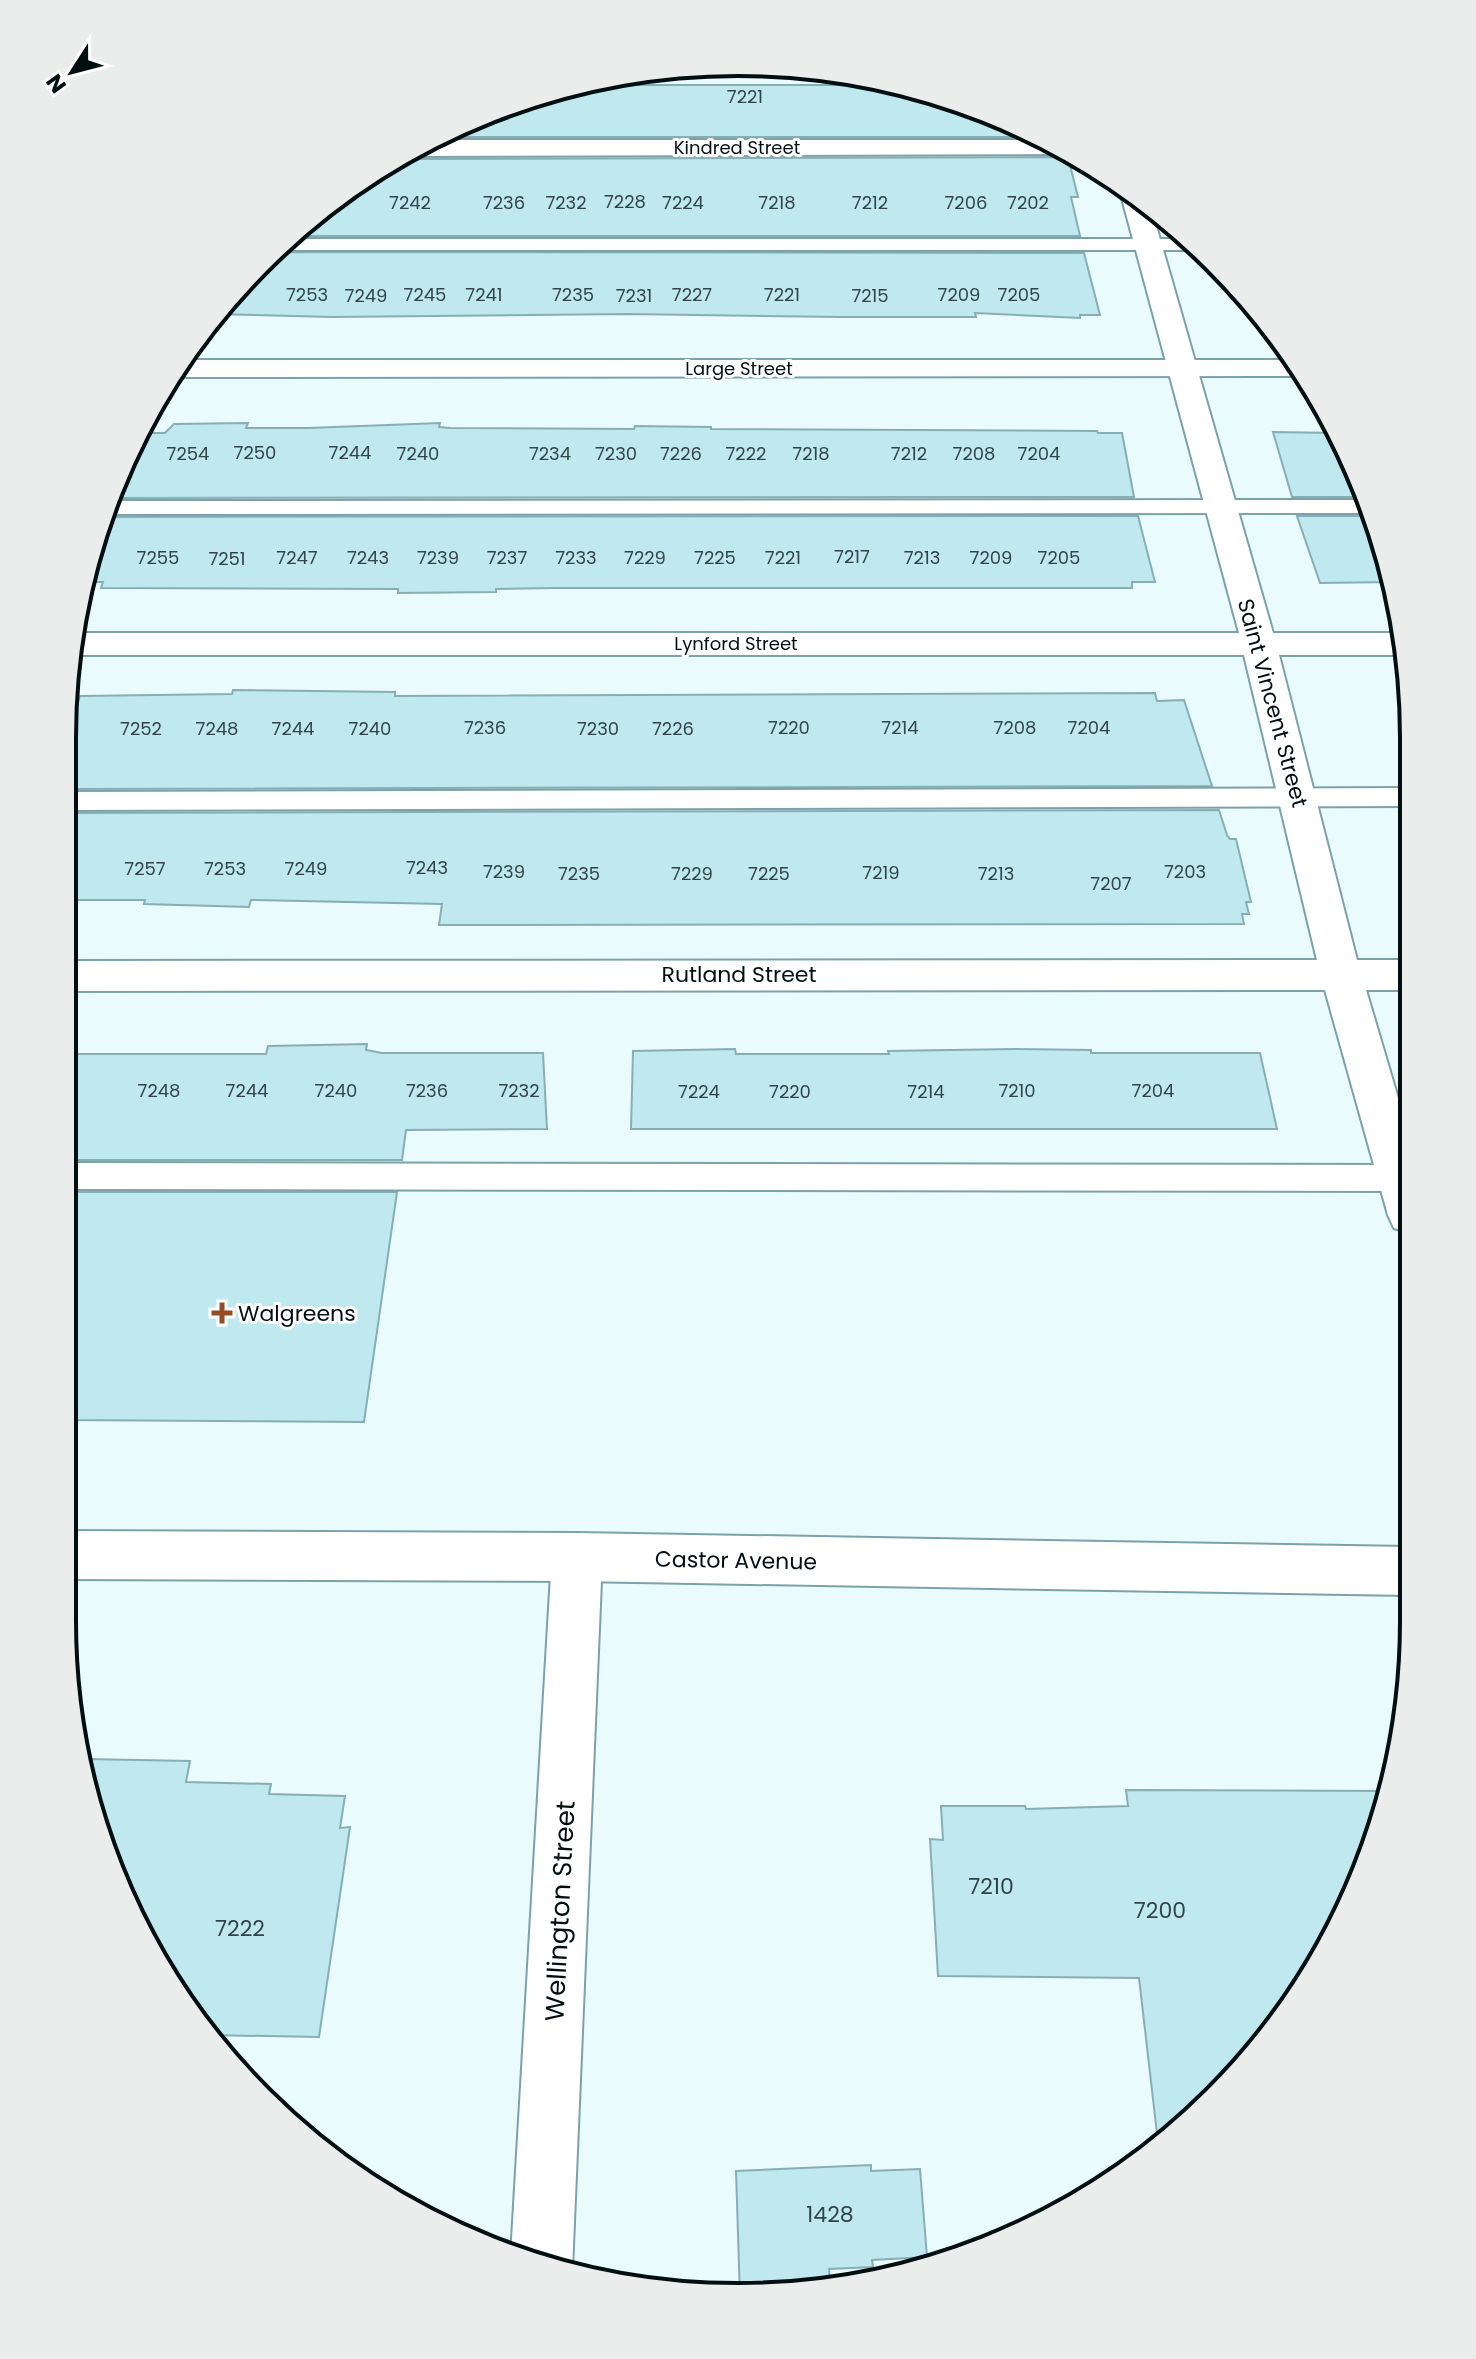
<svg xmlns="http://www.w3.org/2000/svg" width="1476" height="2359" viewBox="0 0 1476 2359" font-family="Poppins,sans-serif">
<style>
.building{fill:#bfe8ef;stroke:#87aeb5;stroke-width:2}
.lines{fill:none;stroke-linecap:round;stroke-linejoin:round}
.service-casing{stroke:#7ba2a9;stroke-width:4}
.minor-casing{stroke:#7ba2a9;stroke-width:4}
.tertiary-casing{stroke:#7ba2a9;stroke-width:4}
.secondary-casing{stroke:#7ba2a9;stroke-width:4}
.service{fill:#fff;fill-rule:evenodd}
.minor{fill:#fff;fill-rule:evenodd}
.tertiary{fill:#fff;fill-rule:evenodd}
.secondary{fill:#fff;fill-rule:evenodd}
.poi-dot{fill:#944e26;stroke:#fff;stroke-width:3}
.labels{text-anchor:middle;stroke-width:6;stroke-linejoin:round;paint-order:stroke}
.number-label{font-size:18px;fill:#314548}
.far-street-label{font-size:18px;fill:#020f11;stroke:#fff}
.street-label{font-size:22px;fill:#020f11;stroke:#fff}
.poi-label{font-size:22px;fill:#020f11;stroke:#fff;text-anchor:start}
.near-number-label{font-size:22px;fill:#314548}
.near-street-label{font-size:26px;fill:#020f11;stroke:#fff}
.rim{fill:none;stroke:#020f11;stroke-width:4}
</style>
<rect width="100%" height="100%" fill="#eafbfd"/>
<!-- building -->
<path class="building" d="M578,85h335l132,52h-611l86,-39z
M399,154l12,5 657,-2 10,40h-7l9,39h-794z
M271,252l813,1 16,62h-20v3l-105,-5 1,4h-136l-212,-3 -296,3 -119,-3z
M248,423l-2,5h62l132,-5 -1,4 11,1 184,1 1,-3 76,1v2l386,2 1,2h24l12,64 -1026,1 5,-18 28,-47h24l9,-9z
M1273,432l65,1 29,64h-75z
M1138,516l17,66h-23v6h-577l-59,1v3l-98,1v-4l-297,-1 2,-6h-17l17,-65z
M1297,516h79l14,66 -70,1z
M233,690l162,2v4l760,-3 2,8 27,-1 28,86 -1145,3v-87h11l2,-6 152,-2z
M1219,810l8,25 3,4h6l15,63h-5l3,12h-7l2,10 -805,1 3,-21 -191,-4 -2,7 -105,-3 1,-4h-79l1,-87z
M367,1044l-1,6 16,3h161l4,76 -141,1 -4,30h-337v-106h201l2,-8z
M735,1049l1,5h153l-1,-3 127,-2 76,1v3h169l17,76h-646l2,-78z
M65,1192h332l-33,230 -301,-2z
M85,1759l105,2 -4,21 85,2 -2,10 76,2 -5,32 10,-1 -31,210 -115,-2 -3,-3 -103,-194z
M1126,1790l260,1 -23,88 -88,153 -117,110 -19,-164 -201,-2 -8,-137 13,1 -2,-34h84l1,3 102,-3z
M871,2165v6l49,-2 7,88 -55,3 1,7 -44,2 1,13 -90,15 -4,-126z"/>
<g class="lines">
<defs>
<path id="service" d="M782,63l17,3 -8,4h-59l-9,-5z
M284,239h905l12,11h-928z
M1369,500l6,13 -1271,1 4,-13z
M1412,788v18l-1345,4v-18z
M65,1163l1335,2 11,4 -1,18 -10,4 -1335,-2z"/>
<path id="minor" d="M427,140h624l21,14 -661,2 -10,-4z
M1124,186l25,15 124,432h128l2,22h-124l78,305h54v30h-45l45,152 -1,91 -16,-5 -6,-13 -63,-225 -1259,1v-30l1251,-1 -73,-305h-1176l4,-22h1167l-119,-442z
M577,1533l18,7 7,17 -30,713 -51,-9 -10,-5 41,-699 7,-17z"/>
<path id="tertiary" d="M182,360h1113l12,16 -1134,1z"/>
<path id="secondary" d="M63,1531l514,2 832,14v48l-832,-14 -515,-2z"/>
</defs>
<!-- service casing -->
<use href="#service" class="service-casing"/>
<!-- minor casing -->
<use href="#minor" class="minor-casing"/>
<!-- tertiary casing -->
<use href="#tertiary" class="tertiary-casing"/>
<!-- secondary casing -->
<use href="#secondary" class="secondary-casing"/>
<!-- service -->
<use href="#service" class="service"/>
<!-- minor -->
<use href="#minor" class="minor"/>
<!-- tertiary -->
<use href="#tertiary" class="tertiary"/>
<!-- secondary -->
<use href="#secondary" class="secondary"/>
</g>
<!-- markers -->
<path class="poi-dot" d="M218 1301h8v8h8v8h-8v8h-8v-8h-8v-8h8z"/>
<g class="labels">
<!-- number labels -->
<g class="number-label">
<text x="745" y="103">7221</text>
<text x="625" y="208">7228</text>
<text x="410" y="209">7242</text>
<text x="504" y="209">7236</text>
<text x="566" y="209">7232</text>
<text x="683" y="209">7224</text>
<text x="777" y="209">7218</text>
<text x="870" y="209">7212</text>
<text x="966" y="209">7206</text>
<text x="1028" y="209">7202</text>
<text x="307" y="301">7253</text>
<text x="425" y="301">7245</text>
<text x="484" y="301">7241</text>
<text x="573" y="301">7235</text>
<text x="692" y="301">7227</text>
<text x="782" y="301">7221</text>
<text x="959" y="301">7209</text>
<text x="1019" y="301">7205</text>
<text x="366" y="302">7249</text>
<text x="634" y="302">7231</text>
<text x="870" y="302">7215</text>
<text x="255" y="459">7250</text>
<text x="350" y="459">7244</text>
<text x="188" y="460">7254</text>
<text x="418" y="460">7240</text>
<text x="550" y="460">7234</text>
<text x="616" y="460">7230</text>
<text x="681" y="460">7226</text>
<text x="746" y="460">7222</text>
<text x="811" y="460">7218</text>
<text x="909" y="460">7212</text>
<text x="974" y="460">7208</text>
<text x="1039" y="460">7204</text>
<text x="852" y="563">7217</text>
<text x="158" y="564">7255</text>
<text x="297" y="564">7247</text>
<text x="368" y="564">7243</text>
<text x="438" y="564">7239</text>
<text x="507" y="564">7237</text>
<text x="576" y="564">7233</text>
<text x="645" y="564">7229</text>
<text x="715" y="564">7225</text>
<text x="783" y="564">7221</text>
<text x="922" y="564">7213</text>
<text x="991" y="564">7209</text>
<text x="1059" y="564">7205</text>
<text x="227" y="565">7251</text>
<text x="485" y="734">7236</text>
<text x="789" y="734">7220</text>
<text x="900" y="734">7214</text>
<text x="1015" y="734">7208</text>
<text x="1089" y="734">7204</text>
<text x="141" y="735">7252</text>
<text x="217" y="735">7248</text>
<text x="293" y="735">7244</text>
<text x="370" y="735">7240</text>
<text x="598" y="735">7230</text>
<text x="673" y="735">7226</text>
<text x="427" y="874">7243</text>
<text x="145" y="875">7257</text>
<text x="225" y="875">7253</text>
<text x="306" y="875">7249</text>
<text x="504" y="878">7239</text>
<text x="1185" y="878">7203</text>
<text x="881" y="879">7219</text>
<text x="579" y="880">7235</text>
<text x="692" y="880">7229</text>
<text x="769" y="880">7225</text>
<text x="996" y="880">7213</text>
<text x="1111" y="890">7207</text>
<text x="159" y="1097">7248</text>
<text x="247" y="1097">7244</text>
<text x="336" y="1097">7240</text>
<text x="427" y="1097">7236</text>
<text x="519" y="1097">7232</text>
<text x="1017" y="1097">7210</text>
<text x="1153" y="1097">7204</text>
<text x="699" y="1098">7224</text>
<text x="790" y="1098">7220</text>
<text x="926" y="1098">7214</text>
</g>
<!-- far-street labels -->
<g class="far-street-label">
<text x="737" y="154">Kindred Street</text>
<text x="739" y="375">Large Street</text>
<text x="736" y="650">Lynford Street</text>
</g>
<!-- street labels -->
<g class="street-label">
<text transform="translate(1273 703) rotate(75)" y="8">Saint Vincent Street</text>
<text x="739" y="982">Rutland Street</text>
<text transform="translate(736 1560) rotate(1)" y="8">Castor Avenue</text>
</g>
<!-- poi labels -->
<g class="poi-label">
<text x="238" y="1321">Walgreens</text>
</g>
<!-- near-number labels -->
<g class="near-number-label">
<text x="991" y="1894">7210</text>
<text x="1160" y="1918">7200</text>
<text x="240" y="1936">7222</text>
<text x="830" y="2222">1428</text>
</g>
<!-- near-street labels -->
<g class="near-street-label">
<text transform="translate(560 1911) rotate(-87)" y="9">Wellington Street</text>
</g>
</g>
<!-- crop -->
<path d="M0 0H1476V2359H0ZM738 76H738A662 662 0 0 1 1400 738V1621A662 662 0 0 1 738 2283H738A662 662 0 0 1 76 1621V738A662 662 0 0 1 738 76Z" fill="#ebecec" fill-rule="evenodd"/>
<path class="rim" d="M738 76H738A662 662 0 0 1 1400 738V1621A662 662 0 0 1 738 2283H738A662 662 0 0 1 76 1621V738A662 662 0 0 1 738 76Z"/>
<!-- north arrow -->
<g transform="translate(72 72) rotate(234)" stroke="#ffffff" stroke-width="6" paint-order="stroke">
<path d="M0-6L14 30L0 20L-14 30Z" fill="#020f11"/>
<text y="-12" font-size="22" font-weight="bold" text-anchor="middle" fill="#020f11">N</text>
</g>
</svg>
